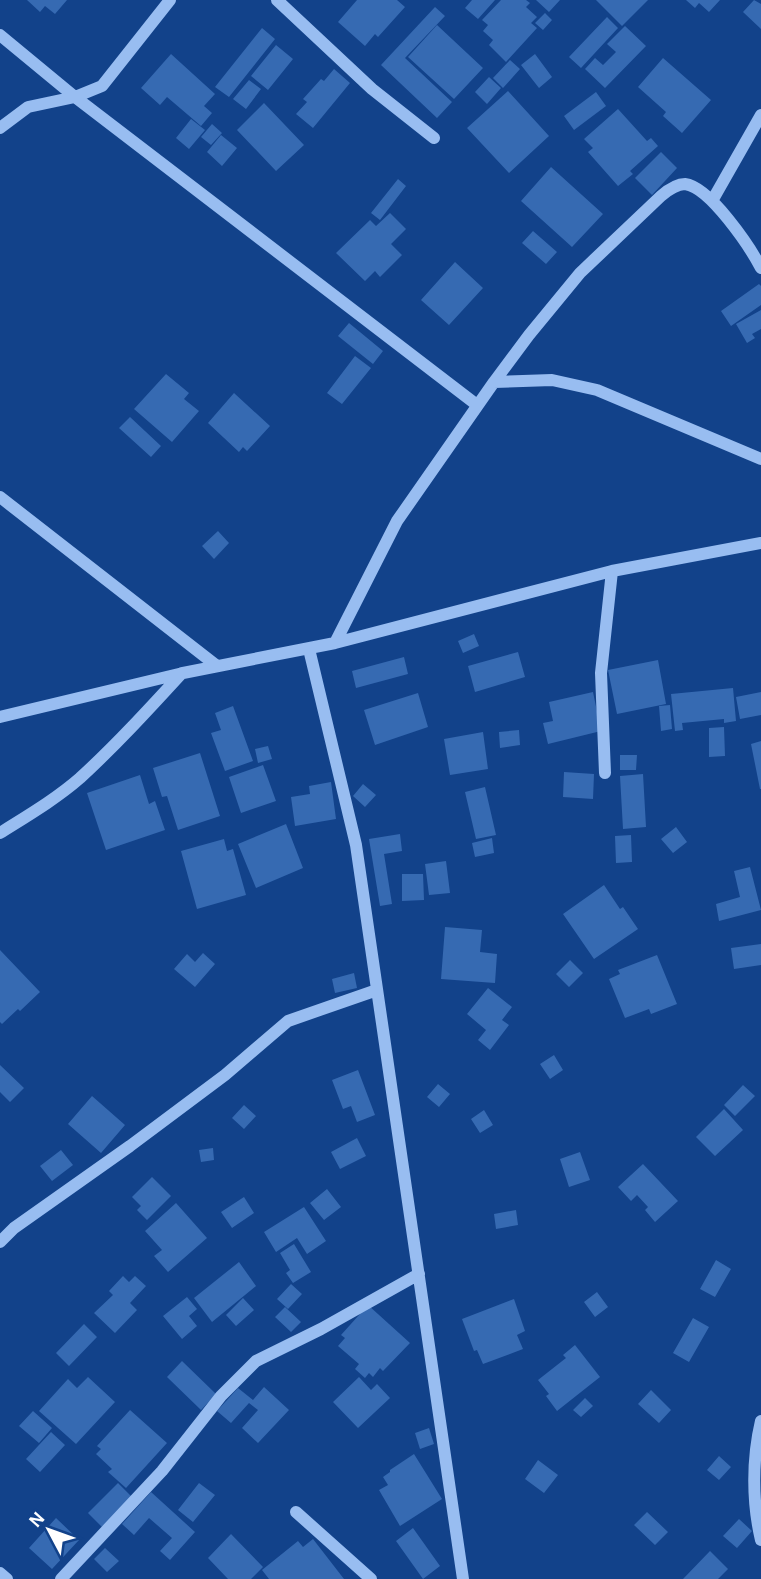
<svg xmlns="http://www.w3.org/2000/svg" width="761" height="1579" viewBox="0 0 761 1579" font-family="'Alegreya Sans',sans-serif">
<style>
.building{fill:#366ab2}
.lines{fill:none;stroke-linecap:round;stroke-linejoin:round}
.minor{stroke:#98bdf1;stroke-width:12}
</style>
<rect width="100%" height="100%" fill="#12428a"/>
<!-- building -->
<path class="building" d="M27,0h40l-12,14 -10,-8 -5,6z
M357,0h40l8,7 -27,30 -3,-3 -10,12 -27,-24z
M472,0h23l-17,19 -13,-11z
M501,0h25l4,3 -4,4 11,10 -6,6 6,5 -31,34 -17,-17 4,-5 -10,-9 5,-6 -6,-5z
M536,0h24l-11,12z
M596,0h52l-26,26z
M686,0h34l-11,12 -10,-9 -4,5z
M754,0l7,4v25l-18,-17z
M435,7l10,9 -40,42 47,44 -15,16 -56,-53z
M545,13l7,7 -9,10 -8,-7z
M607,17l11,11 -37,40 -12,-11z
M437,25l46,43 -29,31 -46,-42z
M625,26l21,20 -41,42 -20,-19 10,-11 8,7 13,-13 -9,-8z
M262,28l13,11 -46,58 -14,-10z
M276,45l17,14 -25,31 -17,-14z
M171,54l44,40 -11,12 8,7 -11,13 -34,-29 -7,8 -19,-17z
M535,54l17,23 -13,11 -18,-23z
M663,58l48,42 -29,33 -19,-17 3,-4 -28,-25z
M510,60l10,9 -17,19 -10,-10z
M334,69l16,14 -37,45 -17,-14 11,-12 -4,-3 18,-20 3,2z
M489,77l12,11 -14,16 -12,-12z
M249,80l12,9 -15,20 -13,-10z
M508,91l41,45 -40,37 -42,-45z
M596,92l10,14 -32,24 -10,-14z
M264,103l40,42 -28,26 -39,-41z
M618,109l29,32 4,-3 7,8 -28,25 3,3 -15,12 -30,-34 5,-4 -9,-9z
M191,119l14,11 -16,19 -13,-11z
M212,124l10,9 -11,12 -10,-8z
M221,135l16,13 -15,18 -15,-14z
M661,152l16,16 -25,27 -17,-17z
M551,167l52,47 -31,33 -51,-46z
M398,179l8,7 -26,34 -9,-7z
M390,213l16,16 -15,15 11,11 -22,22 -5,-6 -10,10 -29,-28 34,-33 6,6z
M533,231l24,21 -11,12 -24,-21z
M455,262l28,26 -34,37 -28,-25z
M759,284l2,2v19l-30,21 -10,-15z
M761,310v19l-9,5 3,4 -8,5 -11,-19z
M349,323l34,28 -10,13 -35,-28z
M355,356l16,12 -29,36 -15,-11z
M166,374l23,19 -5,6 15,12 -27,31 -38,-33z
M234,393l36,33 -23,25 -4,-4 -4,5 -31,-29z
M130,417l31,29 -10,11 -32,-29z
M218,531l11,12 -15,16 -12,-13z
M474,634l5,12 -16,7 -5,-12z
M518,652l7,25 -50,15 -7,-26z
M404,657l4,17 -52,14 -4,-17z
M658,660l8,44 -49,10 -9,-44z
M733,688l3,33 -12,2v-4l-42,4 1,7 -8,1 -4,-37z
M593,692l8,39 -53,13 -5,-21 10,-2 -4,-19z
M761,692v23l-21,4 -4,-22z
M418,693l10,34 -53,18 -11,-35z
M670,705l2,24 -11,2 -2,-25z
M233,706l20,55 -28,10 -14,-38 10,-3 -6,-17z
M724,727l1,29 -16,1v-29z
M519,730l1,15 -20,3 -1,-16z
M483,732l5,37 -38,6 -6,-36z
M761,741v48h-1l-9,-45z
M268,746l4,13 -14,4 -3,-14z
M200,753l20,63 -42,14 -11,-34 -5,1 -9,-29z
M620,755h17l-1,15h-16z
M263,765l13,36 -35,12 -12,-36z
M564,772l30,2 -1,25 -30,-2z
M643,774l3,53 -23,2 -3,-53z
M140,775l9,29 6,-3 10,29 -59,20 -19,-57z
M331,782l5,37 -41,7 -4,-29 19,-3 -1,-8z
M363,784l13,11 -11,12 -12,-11z
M485,787l11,48 -20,4 -11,-47z
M286,824l17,44 -47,20 -18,-44z
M676,827l11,15 -14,11 -12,-14z
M400,834l2,17 -18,3 8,50 -12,2 -11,-67z
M631,835l1,27 -16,1 -1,-27z
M492,838l2,15 -19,4 -3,-14z
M224,839l3,12 6,-2 13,46 -49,14 -16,-58z
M446,861l4,32 -21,2 -4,-31z
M750,867l11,43 -42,11 -3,-17 24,-7 -6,-26z
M402,874h21l1,26 -22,1z
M604,885l16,24 3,-2 15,22 -44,30 -31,-45z
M445,927l37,3 -2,22 17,2 -2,29 -54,-4z
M761,944v21l-27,4 -3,-21z
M0,950l40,42 -20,19 -2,-2 -16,15 -2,-2z
M203,953l12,11 -20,23 -21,-18 13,-15 8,8z
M657,955l20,49 -26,10 -2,-5 -24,9 -16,-39 11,-5 -2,-4z
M570,960l13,13 -14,14 -13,-13z
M354,973l3,15 -22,5 -3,-14z
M488,988l24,19 -10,13 7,5 -19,25 -12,-10 8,-10 -19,-16z
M554,1055l9,15 -13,9 -10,-15z
M0,1065l24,23 -14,14 -10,-10z
M358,1070l17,45 -18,7 -6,-16 -8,3 -11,-29z
M438,1084l12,10 -11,13 -12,-10z
M743,1085l12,11 -20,20 -11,-11z
M92,1096l33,29 -24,28 -33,-29z
M244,1105l12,11 -12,13 -12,-11z
M724,1109l19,21 -28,26 -19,-19z
M484,1110l9,15 -13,8 -9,-14z
M357,1138l9,18 -26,13 -9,-17z
M213,1148l1,12 -13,2 -2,-12z
M61,1150l12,15 -21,16 -12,-15z
M580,1152l10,28 -21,7 -9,-28z
M643,1164l35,37 -23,21 -10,-12 3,-3 -11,-12 -6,6 -13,-14z
M152,1177l19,19 -24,24 -10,-10 4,-4 -9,-9z
M327,1189l14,18 -17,13 -14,-17z
M244,1197l10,16 -22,15 -11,-16z
M176,1203l31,35 -39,34 -14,-16 8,-6 -17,-19z
M304,1207l22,34 -19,13 -10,-16 -21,14 -12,-20z
M516,1210l2,15 -22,4 -2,-15z
M294,1244l17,28 -18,11 -7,-10 4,-3 -10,-17z
M716,1260l15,9 -16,28 -15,-8z
M239,1262l17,24 -44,36 -18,-24z
M123,1276l6,6 6,-6 11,10 -16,17 7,7 -22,23 -21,-20 19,-18 -4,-4z
M291,1284l11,10 -14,15 -11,-10z
M597,1292l11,15 -13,10 -11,-15z
M187,1297l10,12 -8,7 8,10 -15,13 -19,-23z
M243,1298l11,12 -18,16 -10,-11z
M514,1299l11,32 -8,4 6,14 -40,15 -6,-14 -3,1 -12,-32z
M368,1305l42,38 -27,28 -3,-3 -7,9 -4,-4 -4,5 -10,-9 4,-5 -21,-18 7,-8 -4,-3z
M285,1307l16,15 -10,10 -16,-15z
M693,1318l16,9 -20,35 -16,-9z
M84,1324l13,13 -28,29 -13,-13z
M575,1345l25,32 -43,34 -11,-15 3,-2 -11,-14 28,-22 -3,-3z
M182,1361l34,33 -15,16 -34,-33z
M88,1377l27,25 -39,42 -37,-33 29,-32 9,9z
M359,1377l12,13 6,-6 13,14 -32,30 -25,-26z
M264,1387l25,23 -31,33 -16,-15 16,-18 -9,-7 -18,20 -14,-12 21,-23 15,12z
M651,1390l20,20 -12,13 -21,-19z
M585,1398l8,8 -12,11 -8,-7z
M130,1410l37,33 -41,45 -18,-16 4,-3 -16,-15 5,-5 -4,-3z
M33,1411l19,17 -13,15 -20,-17z
M429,1428l5,16 -14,5 -5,-16z
M51,1432l14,13 -25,27 -14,-13z
M414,1454l28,45 -42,27 -21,-36 9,-5 -5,-8 7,-5v-2z
M719,1456l12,11 -12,13 -12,-10z
M538,1460l20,15 -14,18 -19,-14z
M118,1483l15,15 -30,30 -15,-15z
M199,1483l16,12 -22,27 -15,-12z
M151,1492l44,40 -25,28 -10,-9 12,-13 -23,-20 -15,17 -12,-11z
M647,1512l21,20 -13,13 -21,-20z
M56,1518l23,22 -27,29 -23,-21z
M739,1519l13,12 -15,17 -14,-12z
M413,1528l27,38 -17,13 -27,-38z
M231,1534l32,33 -12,12h-23l-20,-21z
M313,1539l31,40h-75l-7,-9 36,-29 5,6z
M105,1548l14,13 -12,11 -13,-13z
M710,1551l18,18 -10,10h-35z"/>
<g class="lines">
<!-- minor -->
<path class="minor" d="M277,0l95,89 62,49
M0,35l75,62 402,308
M0,128l28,-21 47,-10 27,-11 68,-86
M712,201l49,-86
M494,382l58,-2 45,10 164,69
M0,497l217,169
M335,643l62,-122 97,-139 35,-47 51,-62 81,-77c7,-6 15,-12 24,-12 25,3 65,63 76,84
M309,649l47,196 107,734
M0,717l183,-44 152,-30 277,-72 149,-28
M605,773l-4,-100 11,-102
M0,833c27,-17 56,-34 80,-55 36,-33 69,-69 102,-105
M0,1242l14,-14 116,-82 95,-71 63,-54 89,-31
M761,1421c-9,38 -9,81 0,119
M296,1512l75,67
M0,1573l7,6
M61,1579l101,-108 59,-75 35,-35 65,-32 98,-55"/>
</g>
<!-- north arrow -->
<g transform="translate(49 1530) rotate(311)" stroke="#12428a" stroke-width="5" paint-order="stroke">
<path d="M0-5L12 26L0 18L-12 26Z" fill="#ffffff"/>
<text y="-10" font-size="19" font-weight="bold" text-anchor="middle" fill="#ffffff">N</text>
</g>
</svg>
